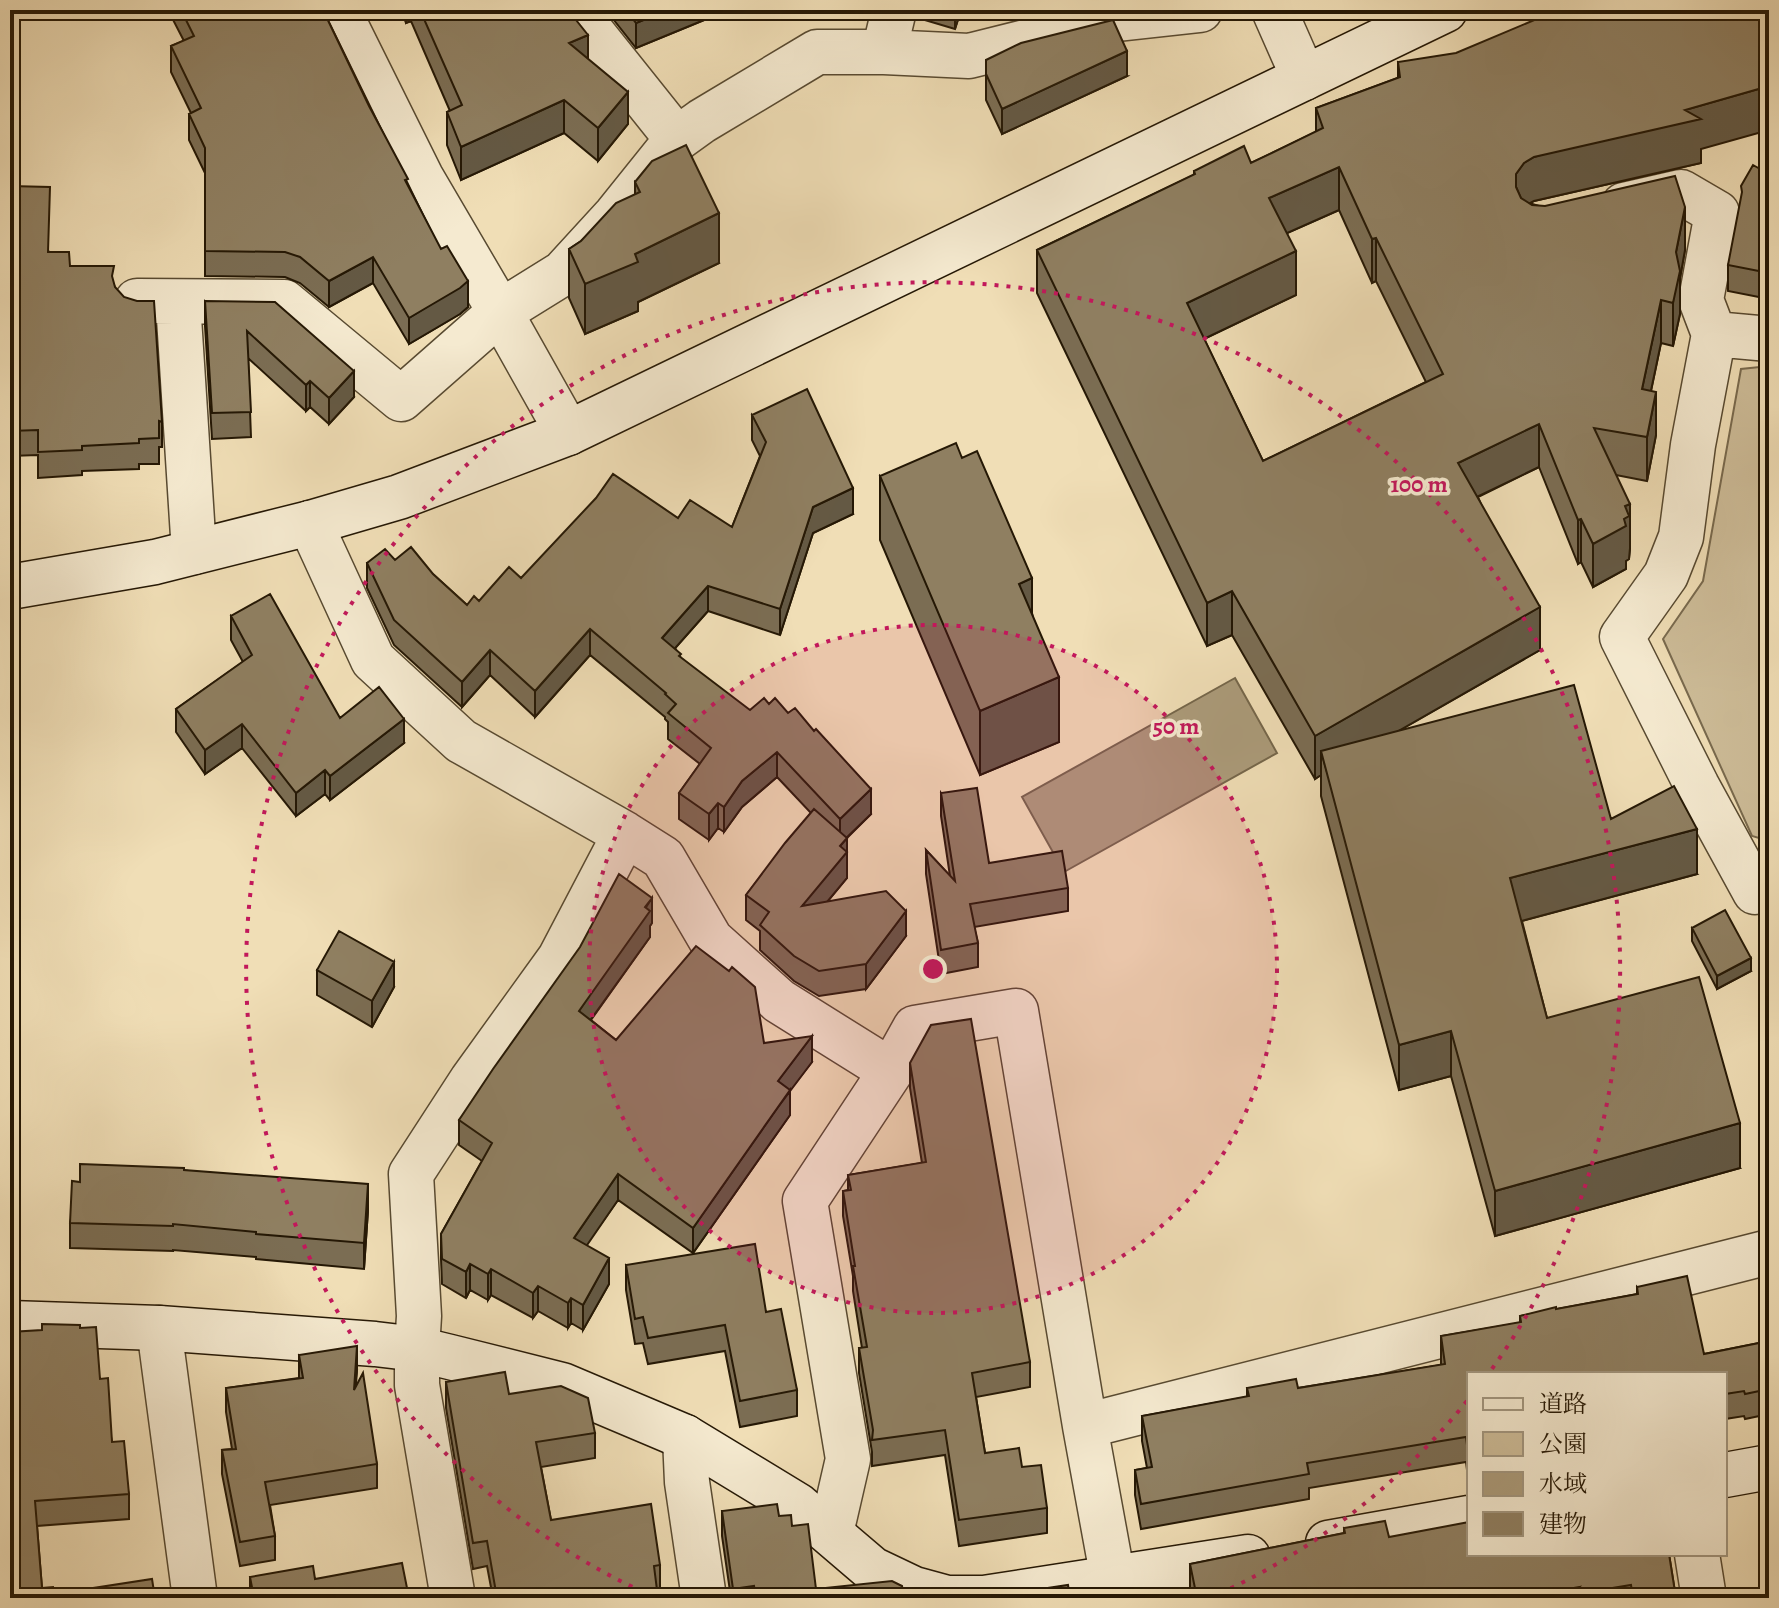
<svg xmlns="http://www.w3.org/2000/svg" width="1779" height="1608" viewBox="0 0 1779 1608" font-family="Alegreya,'Noto Serif JP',serif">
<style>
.green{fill:#cdbc98;stroke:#796a4e;stroke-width:2}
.water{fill:#ab9b7a;stroke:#75674b;stroke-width:2}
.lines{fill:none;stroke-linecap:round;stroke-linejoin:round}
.street-casing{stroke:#584a31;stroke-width:47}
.secondary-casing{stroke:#251805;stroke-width:47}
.street{stroke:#f5ead0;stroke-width:44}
.secondary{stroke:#f5ead0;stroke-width:44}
.wall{fill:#7b6d53;stroke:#251805;stroke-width:2;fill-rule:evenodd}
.shaded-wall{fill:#645944;stroke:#251805;stroke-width:2}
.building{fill:#8f7f61;stroke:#251805;stroke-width:2;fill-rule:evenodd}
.ring{fill:none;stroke:#c2185b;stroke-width:4;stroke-dasharray:4 8}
.centre{fill:#c2185b;stroke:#f5ead0;stroke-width:4}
.ring-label{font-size:24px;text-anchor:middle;font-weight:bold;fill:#c2185b;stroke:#f5ead0;stroke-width:7;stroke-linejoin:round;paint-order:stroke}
</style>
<rect width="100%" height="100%" fill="#f0deb6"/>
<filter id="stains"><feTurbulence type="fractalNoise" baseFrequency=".0025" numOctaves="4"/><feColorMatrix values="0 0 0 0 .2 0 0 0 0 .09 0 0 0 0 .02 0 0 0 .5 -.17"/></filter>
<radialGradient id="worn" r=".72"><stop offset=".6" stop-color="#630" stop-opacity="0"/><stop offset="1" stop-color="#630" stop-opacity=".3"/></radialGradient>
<!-- green -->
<path class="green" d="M1769,366v475l-17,-5 -89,-197 40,-58 38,-212z"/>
<!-- water -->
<path class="water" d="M1235,678l42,75 -213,119 -42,-75z"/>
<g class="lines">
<defs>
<path id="street" d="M338,10l83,167 79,135 68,121
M574,10l103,129
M1274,10l30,68
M884,52l10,-42
M1624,205l57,-13 36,21 -16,87 13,34 -21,111 -12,92 -15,38 -44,62 75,149 58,106 14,-12
M137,301l147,1 117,97 99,-87 63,-39 53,-58 61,-76 25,-18 115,-69h67l85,4 149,-37 82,-9
M178,302l16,250
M1714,334l55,5
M310,523l63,137 88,81 164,93 38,24 48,82 68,61 112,70 24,-43 101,-17 69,415
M159,1328l36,270
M685,1437l2,45 17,116
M831,1533l17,-74 -43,-258 86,-130
M1697,1554l7,44
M1113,1579l-28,-153 684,-174
M453,1598l-36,-213v-36l2,-33 -8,-142 61,-94 88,-122 65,-124"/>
<path id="secondary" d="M10,587l145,-25 155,-39 89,-26 169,-64 877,-423
M10,1323l149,5 216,16 42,5 33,8 112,28 123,52 112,68 75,64 42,20 33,9h37l264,-41
M1725,1475l44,-8
M1328,1543l141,-25"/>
</defs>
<!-- street casing -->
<use href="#street" class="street-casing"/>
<!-- secondary casing -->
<use href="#secondary" class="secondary-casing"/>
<!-- street -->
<use href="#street" class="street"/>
<!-- secondary -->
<use href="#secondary" class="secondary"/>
</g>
<!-- wall -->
<path class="wall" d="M168,10h155l145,297 -8,7 -51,30 -36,-61 -44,24 -29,-24 -15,-6 -80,-1v-103l-16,-33v-26l2,-1 -20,-41v-26l13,-5z
M401,10h167l20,49 40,65 -30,37 -34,-28 -103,47 -14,-35v-33l3,-1 -39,-90 -5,2z
M606,10h120v1l-90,37z
M918,10h43l-6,19 -37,-11z
M986,60l141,16 -125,58 -16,-34z
M1398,62l303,87v14l-167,38 -5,2 156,47 -5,28v36l-7,32 -12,-3 -10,48 5,44 -9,46 -31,-6 14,73 -1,11 -3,2v8l-33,18 -12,-25 -3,2 -39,-97 -61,30 62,153 -140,80 211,89 86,55 -175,47 25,97 193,150 -245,68 -44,-160 -52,14 -78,-294v-21l-6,4 -83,-144 -25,11 -170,-353v-43l157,-75v-4l57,-8 65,-31v-24l82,-30zM1339,210l33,73 4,-2 50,101 -163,79 -59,-122 92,-44 -9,-62z
M1769,174v125l-41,-8v-26z
M635,182l84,81 -81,39v9l-53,23 -16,-36v-49l12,-8 54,-47z
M10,186l39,66 21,14 44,19 48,137v25h-3v17h-20v5l-57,2v4l-44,3v-23l-28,1z
M205,301l149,96 -25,27 -19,-17 -4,4 -58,-53 3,79 -39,2 -7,-113z
M752,415l101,99 -40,19 -33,102 -72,-24 -33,37 6,10 190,156 -24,24v40l-20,24 79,34 -40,53 -47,7 -25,-15 -34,-31v-19l-14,-11v-25l65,-82 -34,-36 -35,30 -18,25 -6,-4 -9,12 -30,-21v-26l21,-29 -32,-25v-17l-3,-3v-2l-75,-62 -55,62 -45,-42 -28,32 -68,-62 -27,-57v-25l28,-3 38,14 34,31 12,-4 42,-23 157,-60 54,9 28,-71 -8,-16z
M880,476l152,137 27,129 -79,33 -100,-235z
M231,616l109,102 64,25 -74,57 -5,-6 -29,22 -54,-68 -37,26 -29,-42v-23l67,-47 -12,-22z
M941,793l48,70 79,25v23l-94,16 4,16v24l-37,7 -15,-100v-24l24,26 -9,-60z
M652,923l-2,3v11l-59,83 25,20 148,3 48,19 -22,28v25l-97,138 -75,-53 -32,45 23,39 -26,46 -12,-7 -3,5 -30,-17 -5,7 -42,-23 -3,5 -18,-10 -4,8 -24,-14 -1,-25v-25l41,-73 -23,-16v-25z
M1692,928l59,43 -34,18 -25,-48z
M317,970l77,17 -22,40 -55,-32z
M910,1063l120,299v25l-54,10 9,56 37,14 25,41v25l-88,13 -14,-91 -73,11v-14l-13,-79v-25h3l-9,-57v-15l-10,-60v-25l5,-1v-15l74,-12 -12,-75z
M184,1170l184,40 -4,59 -108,-10v-2l-83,-7v1l-103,-3v-25l10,-41z
M626,1265l140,47 31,78v26l-57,11 -15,-76 -77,13 -5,-21 -8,1 -9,-54z
M1637,1287l67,67 65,-13v73l-24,5 -1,-3 -19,3v-45h-256v96h-2l-1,-8 -157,26v11l-168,30 -6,-34v-25l12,-2 -5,-27v-25l105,-19v-9h51l143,-23v-29l79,-13v-7l117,-22z
M80,1328l20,51 12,63 17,52v25l-92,7 5,62 12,6 -44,4z
M299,1355l58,15 -2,16 22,78v24l-107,17 5,31v24l-35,6 -18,-92v-24l10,-1 -6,-37v-24l73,-10z
M446,1382l63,12 86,39v25l-54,9 10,53 109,45v25l-3,1 1,7h-165l-6,-32 -14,3 -27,-161z
M1762,1484h7v70l-7,-45z
M722,1511l57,5 13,10 24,63 88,9h-173l-9,-62z
M1344,1528l125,26h200l7,44h-486v-34l154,-31z
M250,1577l65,2 94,19h-159z"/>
<!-- shaded-wall -->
<path class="shaded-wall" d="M406,10h5v11l-5,2z
M668,10h58v1l-90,37v-25z
M955,10h6l-6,19z
M1769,32v44l-7,-42z
M588,35v33l-19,-25z
M1127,51v25l-125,58v-25z
M1769,86v44l-68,19v14l-167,38 -10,5 -8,-19v-13l8,-11 10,-6 151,-47z
M628,92v32l-30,37v-33z
M564,100v33l-103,47v-33z
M1339,167v43l-70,31v-43z
M1685,207v43l-5,28v36l-7,32v-43l3,-51z
M719,213v50l-81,39v9l-53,23v-50l50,-30z
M1376,238v43l-4,2v-44z
M1296,251v44l-109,52v-44z
M373,257v26l-44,24v-26z
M468,281v26l-8,7 -51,30v-26z
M1661,300v43l-19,90v-44z
M354,371v26l-25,27v-26z
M310,381v26l-4,4v-26z
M1656,392v43l-9,46v-44z
M1539,424v43l-81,39v-43z
M853,488v26l-40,19 -33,102v-26l33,-102z
M1630,504v44l-1,11 -3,2v8l-33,18v-43l32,-38z
M1581,519v43l-3,2v-44z
M1032,578v65l-13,-59z
M708,586v25l-46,52v-25z
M1232,591v44l-25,11v-43z
M1540,607v43l-213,122 -6,-21v24l-6,4v-43z
M590,629v26l-55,62v-26z
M490,650v25l-28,32v-25z
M1059,677v65l-79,33v-64z
M404,719v24l-74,57v-24z
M242,724v24l-37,26v-24z
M777,752v25l-35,30 -18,25v-25l18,-26z
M325,770v24l-29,22v-23z
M871,789v25l-31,30v-25z
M718,803v25l-9,12v-26z
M1697,829v45l-187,50v-46z
M847,838v40l-45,54v-26l38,-60z
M652,898v25l-2,3v11l-71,99v-25z
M906,911v25l-40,53v-25z
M1751,958v13l-34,18v-13z
M394,962v25l-22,40v-26z
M1451,1031v45l-52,14v-45z
M812,1036v26l-34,45v-26z
M790,1090v25l-97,138v-25z
M1740,1123v45l-245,68v-45z
M618,1174v26l-44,64v-26z
M368,1184v26l-4,59v-26z
M609,1258v26l-26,46v-25z
M470,1264v26l-4,8v-26z
M491,1269v26l-3,5v-26z
M538,1286v25l-5,7v-25z
M571,1298v25l-3,5v-25z
M357,1346v24l-3,44v-24z"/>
<!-- building -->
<path class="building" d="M181,10h142l46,96 39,73 -3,1 36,69 6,-3 21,35 -8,7 -51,30 -36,-61 -44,24 -29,-24 -15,-5 -80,-1v-103l-16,-34 12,-6 -30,-62 23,-10z
M420,10h148l20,25 -19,8 59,49 -30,36 -34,-28 -103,47 -14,-35 15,-7z
M626,10h42l-32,13z
M1558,10h211v22l-7,2 7,23v29l-84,24 16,9 -167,38 -10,6 -8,11v13l5,11 11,7 13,1 130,-30 10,31 -9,45 4,19 -7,32 -12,-3 -19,89 14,3 -9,45 -53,-9 36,76 -5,2 4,10 -5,3 2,7 -33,18 -12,-25 -3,1 -39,-96 -81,39 82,144 -225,129 -83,-145 -25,12 -170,-353 158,-76 -1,-3 50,-25 7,17 72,-35 -7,-20 84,-31 -2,-15 58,-9zM1339,167l33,72 4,-1 67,136 -180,87 -76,-158 109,-52 -27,-53z
M1113,20l14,31 -125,58 -16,-35v-14l35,-17z
M686,145l33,68 -84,41 3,8 -53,22 -16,-35 12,-8 35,-38 24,-11 -5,-10 17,-21z
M1753,165l16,9v99l-41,-8 14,-73 -1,-6z
M10,186l40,1 -2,65h21l1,14h44l-2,10 3,11 9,10 13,4h17l8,121 -3,-1v17l-20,1v4l-57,3v4l-44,2v-22l-28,1z
M205,301l70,1 79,69 -25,27 -19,-17 -4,4 -59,-54 4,81 -39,1z
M807,389l46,99 -40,19 -33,102 -72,-23 -46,52 19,16 -2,2 71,54 14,-12 5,6 6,-6 13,15 7,-5 19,23 2,-2 55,60 -31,30 -63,-67 -35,29 -18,26 -6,-4 -9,11 -30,-21 32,-45 -43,-35 8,-9 -11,-10 1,-1 -76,-64 -55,62 -45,-41 -28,32 -68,-62 -27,-57 18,-14 10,11 16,-13 22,27 34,31 7,-9 5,5 30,-34 12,11 75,-80 17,-24 65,44 12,-18 42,27 34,-85 -14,-27z
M956,443l6,15 15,-7 55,127 -13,6 40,93 -79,34 -100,-235z
M270,594l70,124 39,-31 25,32 -74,57 -5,-6 -29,23 -54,-69 -37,26 -29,-41 76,-54 -21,-39z
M1574,685l37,134 63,-33 23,43 -187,49 37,140 152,-41 41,146 -245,68 -44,-160 -52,14 -78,-294z
M977,788l12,75 73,-12 6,37 -98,16 8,39 -37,7 -15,-100 29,31 -14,-88z
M814,809l33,29 -7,8 7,6 -45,54 84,-15 20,20 -40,53 -47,7 -25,-15 -34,-31 9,-13 -23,-17 39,-52z
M619,874l33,24 -7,9 5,4 -71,100 37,29 80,-94 33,25 3,-4 23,20 9,56 48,-7 -34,45 12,9 -97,138 -75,-54 -44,64 35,20 -26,47 -12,-7 -3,5 -30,-17 -5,7 -42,-24 -3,5 -18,-10 -4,8 -24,-13 -1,-25 51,-91 -33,-23 34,-51 87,-122z
M1725,910l26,48 -34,18 -25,-48z
M339,931l55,31 -22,39 -55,-31z
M971,1019l59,343 -58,11 13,80 34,-5 3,19 19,-2 6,43 -88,12 -14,-90 -73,10 1,-10 -14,-82 8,-1 -14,-81h2l-12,-75 8,-1 -3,-15 78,-13 -16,-99 21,-38z
M80,1164l104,4v2l184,14 -4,59 -108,-9v-2l-83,-8v2l-103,-3 2,-42 8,1z
M755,1244l11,68 15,-3 16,81 -57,11 -15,-76 -77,13 -5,-21 -8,2 -9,-54z
M1687,1276l17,78 65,-13v48l-24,5 -1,-3 -19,3v-20h-256v71h-2l-1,-8 -159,26 2,11 -168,30 -6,-34 17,-3 -10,-51 107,-20 -2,-8 49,-9 2,9 147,-24 -4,-28 80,-14 -1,-6 36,-9v2l82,-15 -1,-7z
M42,1324l38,1v3l16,-1 4,52 8,-1 4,64 12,-1 5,53 -94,7 7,87 11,-1 1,7 98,-15 3,19h-145v-266l32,-2z
M357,1346l-3,44 9,-17 14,91 -112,18 10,54 -35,6 -18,-92 14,-1 -10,-61 77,-10 -4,-23z
M505,1372l4,22 52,-8 27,12 7,35 -59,9 15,78 100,-16 9,61 -6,1 4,32h-161l-10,-57 -14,2 -27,-161z
M1762,1484h7v45z
M777,1504l2,12 12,-1 1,11 16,-2 8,65 76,-8 10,5 2,12h-148l-2,-12 -21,3 -11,-78z
M1385,1521l4,16 80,-15v32h200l7,44h-43l-2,-13 -61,10 9,-8 -64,11h-212l4,-6 -29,6h-53l-1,-3 -17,3h-10l-7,-34 155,-31 -1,-5z
M402,1563l7,35h-155l-4,-21 63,-11 2,13z
M1068,1585l2,13h-98l16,-1z"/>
<!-- distance rings -->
<circle cx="933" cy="969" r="344" fill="#c2185b" fill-opacity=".12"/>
<g class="ring">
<circle cx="933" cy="969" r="344"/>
<path d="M1467 1401A687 687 0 0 1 1212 1597M654 1597A687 687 0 1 1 1489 1373"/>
</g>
<circle cx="933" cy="969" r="12" class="centre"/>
<g class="ring-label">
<text x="1419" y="492">100 m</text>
<text x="1176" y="734">50 m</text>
</g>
<!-- margin -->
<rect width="1779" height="1608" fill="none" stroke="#f0deb6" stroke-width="40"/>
<rect x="12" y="12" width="1755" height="1584" fill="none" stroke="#251805" stroke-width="4"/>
<rect x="20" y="20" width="1739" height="1568" fill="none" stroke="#251805" stroke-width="2"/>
<!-- legend -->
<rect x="1467" y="1372" width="260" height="184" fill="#f5ead0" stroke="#a2967f" stroke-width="2"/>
<rect x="1483" y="1398" width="40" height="12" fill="#f5ead0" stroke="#a2967f" stroke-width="2"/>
<text x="1539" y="1412" font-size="24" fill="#251805">道路</text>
<rect x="1483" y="1432" width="40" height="24" fill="#cdbc98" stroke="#a2967f" stroke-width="2"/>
<text x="1539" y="1452" font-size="24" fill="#251805">公園</text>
<rect x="1483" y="1472" width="40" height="24" fill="#ab9b7a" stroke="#a2967f" stroke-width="2"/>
<text x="1539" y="1492" font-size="24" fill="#251805">水域</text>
<rect x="1483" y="1512" width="40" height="24" fill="#8f7f61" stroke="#a2967f" stroke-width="2"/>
<text x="1539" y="1532" font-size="24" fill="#251805">建物</text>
<rect width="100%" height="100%" filter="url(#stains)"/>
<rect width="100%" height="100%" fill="url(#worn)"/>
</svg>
